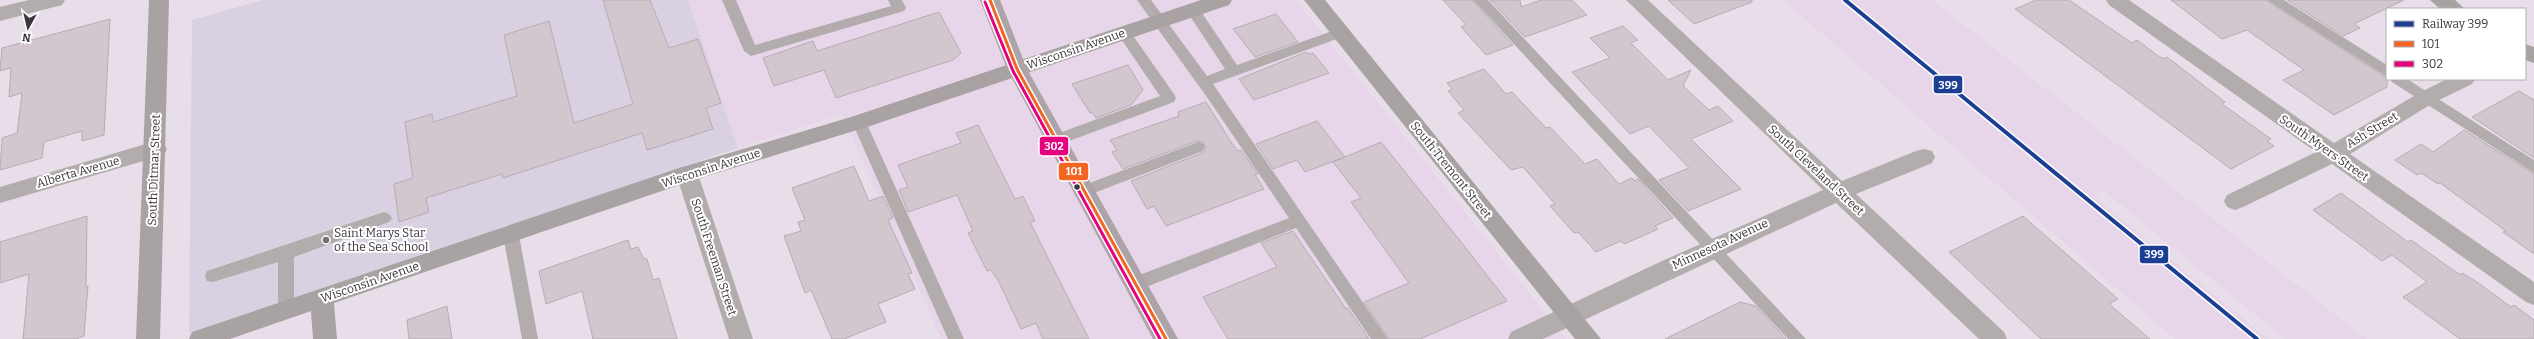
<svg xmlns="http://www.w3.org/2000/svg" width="2534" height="339" viewBox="0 0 2534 339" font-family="Bitter,serif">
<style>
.built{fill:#e7d6ea}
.education{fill:#d9d1e1}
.building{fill:#d3c7cf;stroke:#b6acb3}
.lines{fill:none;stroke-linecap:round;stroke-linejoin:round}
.lane{fill:#b2acad;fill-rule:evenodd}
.street{fill:#b2acad;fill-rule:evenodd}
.secondary{fill:#a8a2a2;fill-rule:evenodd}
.primary{fill:#aca4a6;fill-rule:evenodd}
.bus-1-casing{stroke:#fff;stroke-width:6}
.bus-2-casing{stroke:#fff;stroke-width:6}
.bus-1{stroke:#f26522;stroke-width:3}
.bus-2{stroke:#e5007d;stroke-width:3}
.rail-1-casing{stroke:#fff;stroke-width:7}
.rail-1{stroke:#1c3f94;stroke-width:4}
.bus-dot{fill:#3c353d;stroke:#fff;stroke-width:1.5}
.poi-dot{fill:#787079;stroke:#fff;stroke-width:1.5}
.labels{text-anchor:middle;stroke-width:4;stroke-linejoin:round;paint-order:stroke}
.street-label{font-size:12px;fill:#3c353d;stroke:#fff}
.poi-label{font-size:12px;fill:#3c353d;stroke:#fff;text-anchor:start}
.line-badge{stroke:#fff;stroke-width:1.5}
.badge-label{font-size:11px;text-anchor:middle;font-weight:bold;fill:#fff}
</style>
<rect width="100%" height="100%" fill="#e8dee9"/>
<!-- built -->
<path class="built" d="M688,0h608l270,339h-625l-99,-225 -104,34z
M1783,0h149l435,339h-82l-181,-148 -10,5 174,143h-93z"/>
<!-- education -->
<path class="education" d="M263,0h425l50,148 -549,185 3,-313z"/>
<!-- building -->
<path class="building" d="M603,0h47l19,48 29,-9 23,64 -15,5 7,21 -66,21 -5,-17 -139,45 -1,-4 -76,24 3,14 -30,10 -5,-38 19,-6 -8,-56 27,-8 1,8 84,-26 -13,-61 45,-14 25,102 59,-19z
M1443,0h29l41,45 -27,10 -25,-28 5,-2z
M1490,0h30l1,7 20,-7h31l15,15 -62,22z
M1668,0h84v2l-58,22z
M2036,0h33l63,43 5,-3 20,15 7,4 3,-2 58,45 -3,2 49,35 -4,2 7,5 -43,23 -216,-160z
M2171,0h95l121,78v9l-53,28 -51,-35 21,-10 -30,-21 -27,-19 -25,9z
M2287,0h117l-50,24 6,4 -17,8z
M939,12l22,41 -8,7 -117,38 -12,-28 -50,16 -11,-28 50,-17 4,10z
M1276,14l22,28 -43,15 -22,-28z
M110,19l-6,116 -22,6v-10l-38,11 -2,16 -42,12 2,-32 15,-5 5,-40 -13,4 2,-29 -11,3 2,-23z
M1623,26l15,14 -7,3 37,37 23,-10 -8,16 26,24 9,-4 15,15 -42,18 50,50 -53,22 -29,-31 30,-12 -40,-42 -19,8 -58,-62 38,-14 -20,-20z
M1306,52l2,2 5,-1 16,20 -75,27 -15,-21z
M1128,65l15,25 -12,15 -35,13 -4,-6 -2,1 -18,-29z
M1484,69l22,25 6,-2 34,36 4,-1 35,37 12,-5 22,25 13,-6 2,3 4,-2 35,39 -18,8 3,3 -13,6 -21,9 -3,-3 -25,11 -18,-20 -4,1 -24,-27 5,-2 -32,-37 -12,3 -53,-57 6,-3 -16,-19 4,-2 -5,-6z
M2519,91l15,9v58l-62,-41z
M1206,102l25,40 7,9 3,-1 17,24 -3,1 9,14 -98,37 -12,-20 -7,3 -16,-28 73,-29 2,-4 -2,-6 -7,-1 -74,28 -11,-17 5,-2 -7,-10 69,-24 -1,-4z
M1317,121l28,36 -40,15 -8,-12 -24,9 -17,-25z
M978,125l37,74 8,-3 12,25 -5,1 59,117h-46l-7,-16 -15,6 -23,-49 -7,-10 -4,1 -19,-38 5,-2 -16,-36 -49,17 -9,-22 9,-3 -10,-22 63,-22 -5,-10z
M2464,130l70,44v80l-31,-22 3,-1 -66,-48 -2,1 -17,-11 -4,2 -22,-15 26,-16 12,8z
M1381,142l84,105 42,54 -87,38h-31l-25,-37 45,-19 -58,-81 10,-4 -28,-36z
M854,166l15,35 14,-5 10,22 -5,2 24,53 -4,1 7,15 -37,15 8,18 -42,17h-12l-21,-49 -6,3 -21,-57 17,-5 -3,-9 7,-2 -13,-32z
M2341,193l67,49 3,-2 49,35 2,-2 12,7 37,27 3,-2 20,15v19h-74l-57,-42 24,-15 -35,-27 -10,6 -69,-51z
M87,216l-1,71 2,-1 -4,50 -8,3h-53l6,-65 -29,9v-41z
M2023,216l95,83 -9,5 41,35h-109l-92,-87z
M1293,231l53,78 2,-1 21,31h-141l-25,-42 74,-30 -16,-24z
M628,240l3,9 7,-2 6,12h3l6,21 6,-2 18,61h-84l-11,-48 -36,13 -7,-33z
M1740,302l16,4 30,33h-121z
M447,306l5,33h-43l-2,-19z"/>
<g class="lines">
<!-- lane -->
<path class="lane" d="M722,0h14l19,45 136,-39 -3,-6h14l4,8 -2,3 -153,45 -7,-5z
M1137,0h14l56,76 18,-7 -39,-59 2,-3h10l39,58 98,-35h10l2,3 -2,3 -132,48 175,255h-17l-75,-111 -155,61 -6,1 -6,-1 -2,-5 2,-5 160,-61 -80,-118z
M1473,0h15l318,339h-18z
M2267,0h17l103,65v12z
M1124,28l5,2 45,64 2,4 -2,4 -113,42h-10l-2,-4 2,-4 109,-40 -43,-63z
M2390,79h17l127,81v13l-142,-91z
M859,117l7,5 98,217h-16l-96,-217z
M1198,142l5,1 2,4 -2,4 -114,44h-10l-3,-4 3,-4z
M384,212l5,2 3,4 -3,4 -95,35v53l-2,5 -6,2 -6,-2 -2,-5v-48l-65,20 -6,-1 -2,-5 2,-5z
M511,229l6,2 2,4 19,104h-16l-19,-104 2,-4z"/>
<!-- street -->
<path class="street" d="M29,0h36l-3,5 -62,16v-14z
M1626,0h22l194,181 74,-30 8,-2 8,2 3,6 -3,6 -76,31 148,138 3,7h-28l-143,-136 -293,136h-35l3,-7 151,-71 161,-71z
M2106,0h23l205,143 85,-50 28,-14h28l-3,5 -39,19 -83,51 184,128v23l-8,-3 -194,-138 -89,43 -8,3 -8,-3 -3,-6 3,-6 89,-43 -207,-147z
M156,141l8,2 3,6 -3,6 -164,48v-16z
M687,166l8,2 3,6 55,165h-24l-53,-165 3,-6z"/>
<!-- secondary -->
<path class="secondary" d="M149,0h20l-9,339h-24z
M1201,0h31l-3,5 -362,122 -173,53 -360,123 3,36h-24l-2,-28 -81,28h-41l3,-7 487,-164 172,-51z
M1304,0h21l276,339h-26z
M2430,0h25l10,9h-25z
M2525,44l9,3v16l-9,-3z"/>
<!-- primary -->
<path class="primary" d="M980,0h20l27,69 151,270h-25l-146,-270z"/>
<defs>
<path id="bus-1" d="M990,0l27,69 149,270"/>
<path id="bus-2" d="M985,2l28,69 147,268"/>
</defs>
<!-- bus-1 casing -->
<use href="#bus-1" class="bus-1-casing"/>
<!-- bus-2 casing -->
<use href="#bus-2" class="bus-2-casing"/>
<!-- bus-1 -->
<use href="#bus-1" class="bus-1"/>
<!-- bus-2 -->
<use href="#bus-2" class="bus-2"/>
<defs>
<path id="rail-1" d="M1845,0l412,339"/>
</defs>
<!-- rail-1 casing -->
<use href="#rail-1" class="rail-1-casing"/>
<!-- rail-1 -->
<use href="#rail-1" class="rail-1"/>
</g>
<!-- markers -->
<circle class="bus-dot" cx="1077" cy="187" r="3.5"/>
<circle class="poi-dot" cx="326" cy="240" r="4"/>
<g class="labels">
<!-- street labels -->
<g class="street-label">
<text transform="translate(1076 49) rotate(-19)" y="4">Wisconsin Avenue</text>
<text transform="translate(2372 130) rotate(-31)" y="4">Ash Street</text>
<text transform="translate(2324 148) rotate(35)" y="4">South Myers Street</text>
<text transform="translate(711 168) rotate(-18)" y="4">Wisconsin Avenue</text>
<text transform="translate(154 170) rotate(-88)" y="4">South Ditmar Street</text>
<text transform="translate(1451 170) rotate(51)" y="4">South Tremont Street</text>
<text transform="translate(1816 170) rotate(43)" y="4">South Cleveland Street</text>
<text transform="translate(78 172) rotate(-16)" y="4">Alberta Avenue</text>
<text transform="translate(1720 244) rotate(-25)" y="4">Minnesota Avenue</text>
<text transform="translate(714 257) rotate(72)" y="4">South Freeman Street</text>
<text transform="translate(370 282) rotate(-19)" y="4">Wisconsin Avenue</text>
</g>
<!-- poi labels -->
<g class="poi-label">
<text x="334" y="237">Saint Marys Star<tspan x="334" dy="14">of the Sea School</tspan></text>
</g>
</g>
<g class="line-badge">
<rect x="1933" y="75" width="30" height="19" rx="4" fill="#1c3f94"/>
<rect x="1039" y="136" width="30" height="20" rx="4" fill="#e5007d"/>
<rect x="1058" y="162" width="31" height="19" rx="4" fill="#f26522"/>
<rect x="2139" y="245" width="30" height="19" rx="4" fill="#1c3f94"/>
</g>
<g class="badge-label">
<text x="1948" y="89">399</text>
<text x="1054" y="150">302</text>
<text x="1074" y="175">101</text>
<text x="2154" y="258">399</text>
</g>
<!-- legend -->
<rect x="2386" y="8" width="140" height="72" fill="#ffffff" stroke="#b1aeb1"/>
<rect x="2394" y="21" width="20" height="6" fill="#1c3f94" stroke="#b1aeb1"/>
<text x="2422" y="28" font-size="12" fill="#3c353d">Railway 399</text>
<rect x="2394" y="41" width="20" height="6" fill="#f26522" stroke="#b1aeb1"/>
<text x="2422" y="48" font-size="12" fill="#3c353d">101</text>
<rect x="2394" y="61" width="20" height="6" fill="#e5007d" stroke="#b1aeb1"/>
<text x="2422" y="68" font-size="12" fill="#3c353d">302</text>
<!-- north arrow -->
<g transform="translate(28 28) rotate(188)" stroke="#ffffff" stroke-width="3" paint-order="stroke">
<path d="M0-3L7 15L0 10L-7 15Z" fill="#3c353d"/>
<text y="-6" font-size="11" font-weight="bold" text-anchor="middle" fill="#3c353d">N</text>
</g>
</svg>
